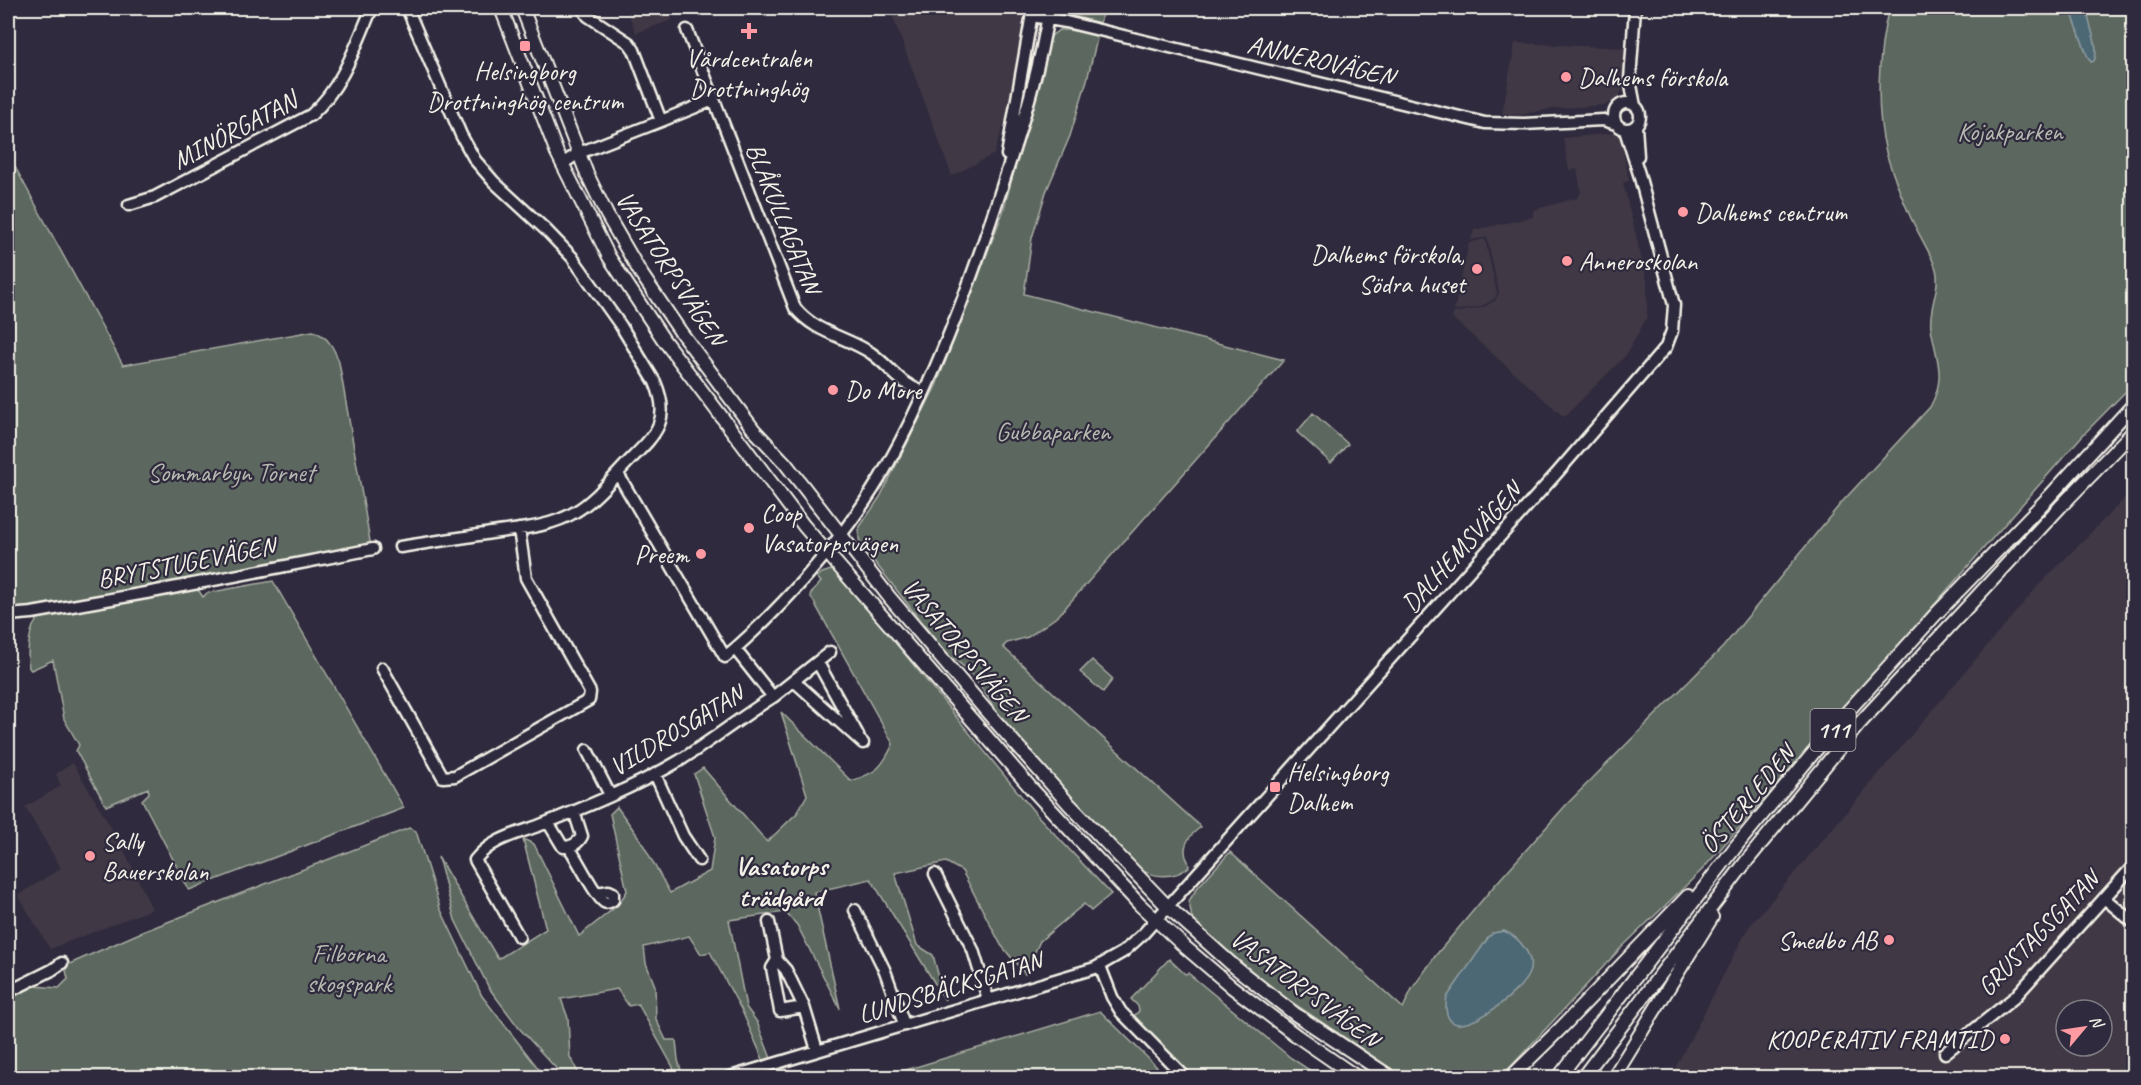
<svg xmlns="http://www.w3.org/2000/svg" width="2141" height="1085" viewBox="0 0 2141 1085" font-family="Caveat,sans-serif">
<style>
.built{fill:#413845;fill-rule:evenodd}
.green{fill:#5b685e;stroke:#a8aca3;stroke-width:1.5}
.water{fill:#4d6775;stroke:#909ea3;stroke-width:1.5}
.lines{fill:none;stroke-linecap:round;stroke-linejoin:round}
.minor-casing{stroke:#f4f1e8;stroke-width:15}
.major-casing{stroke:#f4f1e8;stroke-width:16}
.minor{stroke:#2f2a3d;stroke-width:10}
.major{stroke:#2f2a3d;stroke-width:12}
.poi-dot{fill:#ff9aa2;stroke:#2f2a3d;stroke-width:2}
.labels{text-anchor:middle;stroke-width:4.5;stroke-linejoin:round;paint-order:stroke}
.shield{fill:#2f2a3d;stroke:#b9b5b5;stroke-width:1.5}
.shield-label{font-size:24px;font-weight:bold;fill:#f4f1e8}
.poi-label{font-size:26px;fill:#f4f1e8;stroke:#2f2a3d;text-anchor:start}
.street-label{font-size:26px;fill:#f4f1e8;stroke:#2f2a3d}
.park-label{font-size:26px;fill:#b7bab1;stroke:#2f2a3d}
.neighbourhood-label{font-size:27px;font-weight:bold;fill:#f4f1e8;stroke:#2f2a3d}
</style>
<rect width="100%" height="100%" fill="#2f2a3d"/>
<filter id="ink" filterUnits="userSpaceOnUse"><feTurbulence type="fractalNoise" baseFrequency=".0167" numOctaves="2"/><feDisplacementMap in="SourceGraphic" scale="12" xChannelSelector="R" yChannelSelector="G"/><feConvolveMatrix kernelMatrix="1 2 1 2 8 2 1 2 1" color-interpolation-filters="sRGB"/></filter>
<g filter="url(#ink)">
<!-- built -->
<path class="built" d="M626,8h41l5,12 -36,13z
M905,8h122l-20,106 -13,40 -42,22 -61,-164z
M1515,43l109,5v34l-2,9 -6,9 -11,5 -56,4 -30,6 -17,-1z
M1613,133l7,3 9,45 -6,2 24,98v36l-21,38 -62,62 -112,-99 2,-5 27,-5 14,-7 4,-8 -12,-56 -16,3 3,-10 59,-13v-7l44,-12 4,-6 -4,-23 -8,1 -6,-32z
M1485,239l12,55 -3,5 -14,8 -26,4 15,-68z
M2133,490v587l-463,1 78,-150 289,-341zM2066,1010h36v36h-36z
M73,763l48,81 31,65 -102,40 -32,-54 43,-27 -36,-61 36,-21 -5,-12z"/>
<!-- green -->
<path class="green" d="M1062,8h42l-4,15 -31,-8z
M1889,8h244v376l-51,52 -380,434 -82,79 -119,128h-97l-124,-83 -79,-65 -9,-10 -3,-18 8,-13 33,-36 173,156 9,-19 24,-34 58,-69 72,-81 157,-158 119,-145 88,-95c17,-30 6,-49 1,-79 -3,-20 10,-39 5,-59 -6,-18 -18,-35 -26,-53 -9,-21 -18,-42 -24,-64 -11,-42 -8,-103 3,-144z
M1059,30h10l29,5 -11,45 -17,56 -24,56 -14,46 -8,56 260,66 -226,256 -30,21 -21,6 -4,4 198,180c-10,7 -19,17 -15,30 2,3 3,6 3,10 -14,12 -36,11 -51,1 -12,-7 -23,-23 -32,-33 -37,-39 -73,-79 -107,-121 -16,-21 -26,-46 -51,-58l-85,-109 -4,-8v-11l21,-31 56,-111 67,-174 45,-167 3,-9z
M8,154l115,211 190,-34c15,5 21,17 26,31l32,185 -335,60 -28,2z
M1313,413l35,31 -17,19 -34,-31z
M831,570l8,4 197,240 75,80 -20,17 -7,-7 -44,37 -15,33 -24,-29 -39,-74 -16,-9 -51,11 22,72 16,10 12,45 -74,-121 -57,13 26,117 -43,-84 -12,-13 -56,8 17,87 11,15 15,39 -7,3 -23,-53 -32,-59 -9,2 -12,-18 -45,11 2,16 9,23 1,33 10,21h10l2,20 5,17h-9l-1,-10 -35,-63 -9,2 -12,-17 -56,10 7,19 2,39 10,19 11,1h-27l-45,-49 -30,-40 -34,-68 -17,-63 60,102 48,-30 -23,-90 11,5 45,92 39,-31 9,-14 -17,-77 7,-7 23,32 30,54 40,-22 5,-34 -21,-63 9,-6 64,74 30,-29 10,-18 -26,-83 70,69c25,-8 31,-13 42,-37l-83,-149 11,-13 -4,-5 5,-4z
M273,581l131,227 -215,82 -47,-90 7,-7 -1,-5 -42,18 -30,-55 3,-6 -15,-26 -11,-59 -22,10 -2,-2c-2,-15 -1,-42 11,-51l151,-28 8,2 4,6 4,-4z
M1092,660l21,19 -10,13 -23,-20z
M409,828l7,3 24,77 42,88 63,81 -537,1v-79l26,-13 25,2 9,-9 -3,-13 77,-34z
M1169,959l16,15 3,-1 103,85 29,19h-129l-60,-58 8,-8 -1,-5 -7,-7z
M1100,1011l67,66h-284z"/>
<!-- water -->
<path class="water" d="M2070,8h17c0,16 14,39 7,53l-3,1 -4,-7z
M1504,931c15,6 33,26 24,44 -8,17 -51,51 -71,49 -12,-2 -12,-18 -10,-27l41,-59 5,-5z"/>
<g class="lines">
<defs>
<path id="minor" d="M1635,8l-5,72 5,26
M1032,16l34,6 419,101 39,1 79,-4 13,4
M687,30l108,278c20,25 50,28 76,45 20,14 27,30 52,39
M1614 116a13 13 0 1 1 26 0a13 13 0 1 1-26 0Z
M661,121l52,-21
M1636,126l2,30
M1007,155l26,-147
M562,164l17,-11 82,-32 -27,-71 -5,-7 -41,-27 -6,-8
M129,205l26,-8 156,-82c32,-29 44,-68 61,-107
M618,474l107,183c21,-17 40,-36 59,-56 39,-41 76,-87 104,-137 46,-82 82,-179 111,-268 20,-62 41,-124 50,-188
M400,547c31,-5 61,-9 91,-14 28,-4 60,-6 84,-21 22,-13 39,-36 57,-54 25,-25 39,-39 23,-76l-34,-56 -49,-69 -26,-27 -52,-48 -19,-22 -14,-25 -54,-127
M8,615l24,-2 125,-22 216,-42
M818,663l40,72
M382,668l61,109 12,-1 134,-76 1,-8 -64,-114 -7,-49
M794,681l69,62
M773,697l57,-45
M587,750l23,45
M655,774l28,62 16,24
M548,822l15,25c8,0 15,-3 19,-11l-8,-25
M569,847c7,10 27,50 35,55 4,2 6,0 9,-2v-7l-4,-2 -12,2
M935,874l38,76 15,49
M2104,898l30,25
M855,910l30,61 19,53
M769,922l8,38 9,10 18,37 13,43
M519,937l-44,-77c15,-20 40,-26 63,-34 48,-19 97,-39 141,-65 32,-20 62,-44 94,-64l-38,-48
M777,960l-5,8 8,43 24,-4
M1100,966l12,31 9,15 65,66
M8,992l44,-22 10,-7
M1945,1053l70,-56 119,-132
M727,1078l368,-110 28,-16 20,-18 414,-461 109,-126 6,-16 2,-26 -35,-131 -14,-44"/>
<path id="major" d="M501,8l56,145 52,104 54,82 141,187 227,262 109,117 45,42 47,40 65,49 61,42
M522,8l65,166 20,41 33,57 40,59 74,99 31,33 105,135 99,116 80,90 99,103 68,61 59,46 97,64
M1510,1078l52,-51 126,-131
M1558,1078l179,-233 112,-135 87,-96 113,-117 85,-93
M1582,1078l163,-215 114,-139 201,-217 74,-76
M1613,1078l99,-161"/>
</defs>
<!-- minor casing -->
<use href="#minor" class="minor-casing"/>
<!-- major casing -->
<use href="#major" class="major-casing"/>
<!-- minor -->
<use href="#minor" class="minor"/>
<!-- major -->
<use href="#major" class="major"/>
</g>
</g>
<!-- markers -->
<g class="poi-dot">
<path d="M746 22h6v6h6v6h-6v6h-6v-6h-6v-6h6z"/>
<rect x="519" y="40" width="12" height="12" rx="3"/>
<circle cx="1566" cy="77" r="6"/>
<circle cx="1683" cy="212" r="6"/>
<circle cx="1567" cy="261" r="6"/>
<circle cx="1477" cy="269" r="6"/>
<circle cx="833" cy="390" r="6"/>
<circle cx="749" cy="528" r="6"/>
<circle cx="701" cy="554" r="6"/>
<rect x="1269" y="781" width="12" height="12" rx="3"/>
<circle cx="90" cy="856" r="6"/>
<circle cx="1889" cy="940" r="6"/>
<circle cx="2005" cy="1039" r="6"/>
</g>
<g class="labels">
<!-- shield labels -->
<rect class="shield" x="1810.5" y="709" width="45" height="42" rx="4.5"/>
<g class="shield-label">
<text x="1833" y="738">111</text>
</g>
<!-- poi labels -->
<g class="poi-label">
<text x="749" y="67" text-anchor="middle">Vårdcentralen<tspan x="749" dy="30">Drottninghög</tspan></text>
<text x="525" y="80" text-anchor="middle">Helsingborg<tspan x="525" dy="30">Drottninghög centrum</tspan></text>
<text x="1578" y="86">Dalhems förskola</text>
<text x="1695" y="221">Dalhems centrum</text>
<text x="1465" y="263" text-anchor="end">Dalhems förskola,<tspan x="1465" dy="30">Södra huset</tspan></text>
<text x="1579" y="270">Anneroskolan</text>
<text x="845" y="399">Do More</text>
<text x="761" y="522">Coop<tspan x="761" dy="30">Vasatorpsvägen</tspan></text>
<text x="689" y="563" text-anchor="end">Preem</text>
<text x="1287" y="781">Helsingborg<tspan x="1287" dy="30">Dalhem</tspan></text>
<text x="102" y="850">Sally<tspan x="102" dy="30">Bauerskolan</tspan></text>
<text x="1877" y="949" text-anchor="end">Smedbo AB</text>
<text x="1993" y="1048" text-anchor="end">KOOPERATIV FRAMTID</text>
</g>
<!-- street labels -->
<g class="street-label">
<text transform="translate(1321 60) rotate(13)" y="9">ANNEROVÄGEN</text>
<text transform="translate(234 130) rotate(-28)" y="9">MINÖRGATAN</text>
<text transform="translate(784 218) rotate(68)" y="9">BLÅKULLAGATAN</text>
<text transform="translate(671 268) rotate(57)" y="9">VASATORPSVÄGEN</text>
<text transform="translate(1461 547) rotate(-48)" y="9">DALHEMSVÄGEN</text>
<text transform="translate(186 562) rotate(-11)" y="9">BRYTSTUGEVÄGEN</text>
<text transform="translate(965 650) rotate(50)" y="9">VASATORPSVÄGEN</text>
<text transform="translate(676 730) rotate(-31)" y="9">VILDROSGATAN</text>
<text transform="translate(1747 799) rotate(-50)" y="9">ÖSTERLEDEN</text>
<text transform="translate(2038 933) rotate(-46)" y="9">GRUSTAGSGATAN</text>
<text transform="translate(950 987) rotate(-17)" y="9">LUNDSBÄCKSGATAN</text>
<text transform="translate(1305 988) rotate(37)" y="9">VASATORPSVÄGEN</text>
</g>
<!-- park labels -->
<g class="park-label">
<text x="2010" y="140">Kojakparken</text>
<text x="1053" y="440">Gubbaparken</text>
<text x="231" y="481">Sommarbyn Tornet</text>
<text x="349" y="962">Filborna<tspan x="349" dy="30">skogspark</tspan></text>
</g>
<!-- neighbourhood labels -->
<g class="neighbourhood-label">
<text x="781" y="875">Vasatorps<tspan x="781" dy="31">trädgård</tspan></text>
</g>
</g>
<!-- margin -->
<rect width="2141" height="1085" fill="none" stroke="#2f2a3d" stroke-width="30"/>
<rect x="15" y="15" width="2111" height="1055" fill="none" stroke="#f4f1e8" stroke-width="2" filter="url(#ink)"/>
<!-- north arrow -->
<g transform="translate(2084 1028) rotate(61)"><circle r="28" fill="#2f2a3d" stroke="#7e7a81" stroke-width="1.5"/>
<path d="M0-4.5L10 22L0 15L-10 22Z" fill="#ff9aa2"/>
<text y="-9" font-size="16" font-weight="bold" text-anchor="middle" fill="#f4f1e8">N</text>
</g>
</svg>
